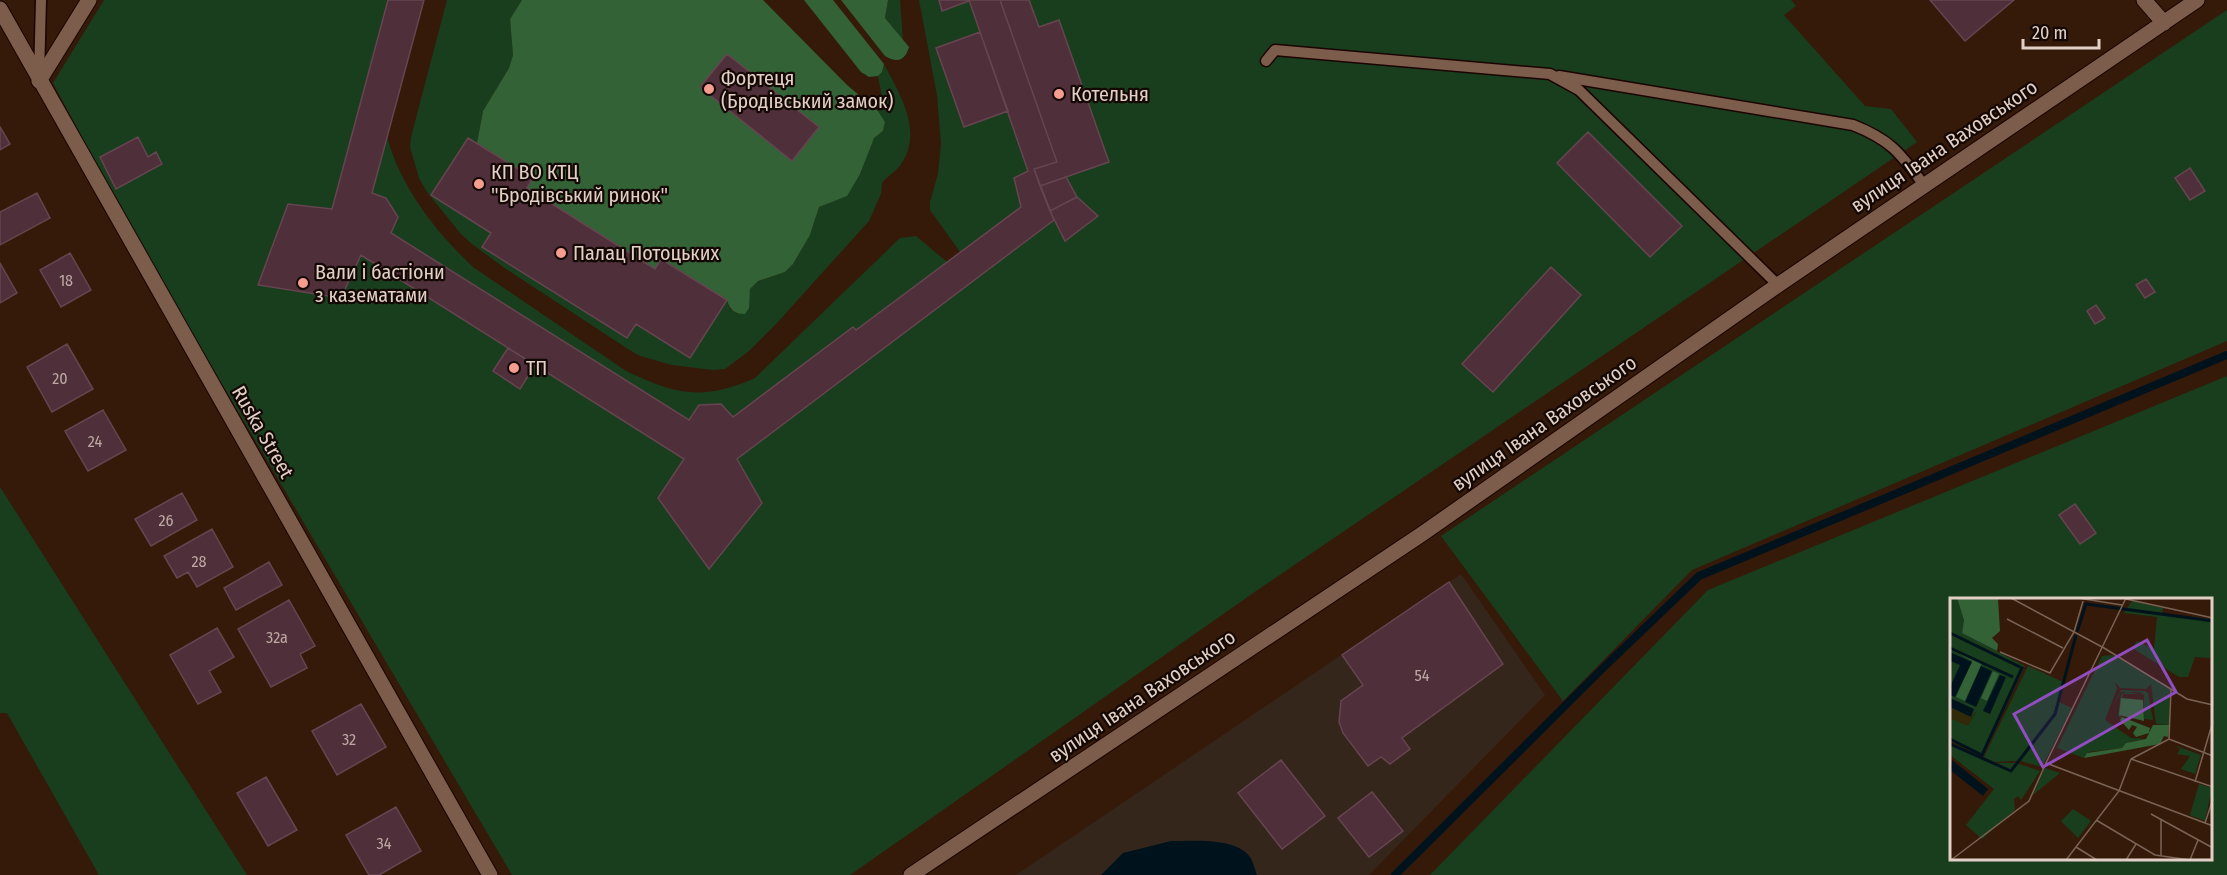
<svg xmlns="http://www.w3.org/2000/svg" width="2227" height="875" viewBox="0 0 2227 875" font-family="'Fira Sans Condensed',sans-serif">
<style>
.commercial{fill:#35261b}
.green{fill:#193e1d;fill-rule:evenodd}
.forest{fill:#326236}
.water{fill:#00131d}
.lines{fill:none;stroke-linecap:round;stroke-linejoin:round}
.stream{stroke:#00131d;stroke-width:8}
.building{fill:#4e2f3a;stroke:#664551;stroke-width:1.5}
.lane-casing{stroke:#1b0400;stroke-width:13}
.street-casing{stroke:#1b0400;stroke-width:17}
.secondary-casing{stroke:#1b0400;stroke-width:17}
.lane{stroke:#7c5d4b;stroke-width:10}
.street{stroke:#7c5d4b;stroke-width:15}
.secondary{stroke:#7c5d4b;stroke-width:15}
.poi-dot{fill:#f59d8e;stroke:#140804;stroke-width:2}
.labels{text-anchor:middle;stroke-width:4.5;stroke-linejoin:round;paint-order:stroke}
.number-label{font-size:16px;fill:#bda8a3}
.poi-label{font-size:20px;fill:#e2d0c6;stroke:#140804;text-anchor:start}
.street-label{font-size:20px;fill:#e2d0c6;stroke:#140804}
.inset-river{fill:none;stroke:#00131d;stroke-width:3}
.inset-road{fill:none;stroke:#7a6355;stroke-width:1.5}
.view{fill:#904dc0;fill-opacity:0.15;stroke:#904dc0;stroke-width:3}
.inset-edge{fill:none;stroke:#e2d0c6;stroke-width:3}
</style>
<rect width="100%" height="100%" fill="#351a0a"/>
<!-- commercial -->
<path class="commercial" d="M1461,574l84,121 -176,180h-353z"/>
<!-- green -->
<path class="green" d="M104,0h284l-56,209 -44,-5 -30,80 83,14 20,-43 323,204 -26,39 51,71 53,-66 -25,-44 317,-239 11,21 33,-25 -21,-19 -11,-20 43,-15 -70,-135 -10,-27h762l5,6 -12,9 81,91 26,3 26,33 -658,447 -409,286h-338l-374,-633 -85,-159z
M447,0h75l-12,19 3,36 -4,13 -26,43 -6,32 -9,-5 -36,57 59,38 -9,14 145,91 9,-14 91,-24 3,9 7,5 13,-25 8,-8 27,-9 8,-8 17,-29 9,-28 9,-4 32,-29 8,-24 6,-12 9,-7 2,-9 -7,-11c7,-14 2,-21 0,-35l4,-4 2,-8c16,31 41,69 15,103 -5,6 -12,9 -17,16l-1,11 -12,27 -93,103 -27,27 -24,18 -12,1 -41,-5 -32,-9 -12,-7 -122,-80 -34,-25 -11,-10 -34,-42 -8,-14 -9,-31 1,-10z
M888,0h12l3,41 -18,-23z
M919,0h20l4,10 26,-9 11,31 -44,16 28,79 44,-16 20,60 -7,36 -61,45 -30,-42v-8l8,-28 3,-30 -4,-49z
M2227,10v331l-535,229 -129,131 -122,-165z
M387,137c14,51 49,95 86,130l153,104c50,24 77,30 129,7l145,-140 16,-2 31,26 -91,68 -123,87 -12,-13 -22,1 -10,15 -298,-187 6,-16 -11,-19 -14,-5z
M2227,376v499h-797l278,-285zM1951,599h259v259h-259z
M0,487l247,388h-148l-92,-162h-7z"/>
<!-- forest -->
<path class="forest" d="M522,0h241l84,85 31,26 7,11 -2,9 -9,7 -14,36 -13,22 -28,11 -9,28 -17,29 -8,8 -27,9 -8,8 -1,19 -4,6c-11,0 -15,-4 -18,-14l-65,-41 -7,10 -128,-81 5,-10 -55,-35 6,-32 26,-43 4,-13 -3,-36z
M804,0h29l51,64 -2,8 -4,4 -9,1 -8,-5z
M841,0h47l-3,18 24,29c-4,14 -12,16 -24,9z"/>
<!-- water -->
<path class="water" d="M1171,841c22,0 65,-4 79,16 3,4 5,13 7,18h-156l22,-22z"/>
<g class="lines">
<!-- stream -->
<path class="stream" d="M1395,875l209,-208 95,-91 528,-221"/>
</g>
<!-- building -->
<path class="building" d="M388,0h36l-52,193 14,5 12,19 -7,16 298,187 10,-15 22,-1 12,13 120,-90 3,3 165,-123 -7,-29 14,-7 -59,-171h31l57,162 -23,7 20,51 -317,239 25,44 -53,66 -51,-71 26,-39 -323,-204 -20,43 -83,-13 30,-81 44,5z
M939,0h30v1l-27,10z
M1000,0h29l10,27 20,-7 50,142 -69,24 -6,-17 23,-7z
M1930,0h84l-49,41z
M980,32l28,79 -44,16 -28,-79z
M727,54l92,73 -27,34 -92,-74z
M0,127l10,17 -10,6z
M1588,132l94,94 -32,31 -93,-94z
M138,137l10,20 8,-5 6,12 -46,25 -16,-32z
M468,138l65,40 -6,10 60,38 68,43 6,-10 66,41 -37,58 -54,-34 -9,14 -145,-91 9,-14 -60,-38z
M2190,168l15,23 -15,9 -15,-22z
M1066,177l11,20 -27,14 -10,-25z
M37,193l13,25 -50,27v-33z
M1077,197l21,19 -33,25 -15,-30z
M70,253l21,37 -30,17 -21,-37z
M0,263l17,30 -17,10z
M1551,267l30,28 -88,97 -31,-28z
M2146,279l9,13 -10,6 -9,-13z
M2096,305l9,13 -10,6 -8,-13z
M67,344l26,45 -41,23 -25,-45z
M508,348l27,17 -15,24 -27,-18z
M103,410l23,40 -38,21 -23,-40z
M182,493l15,27 -46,26 -16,-27z
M2075,504l21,29 -16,11 -21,-29z
M212,529l21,38 -36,20 -9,-15 -11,6 -13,-22z
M269,562l13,23 -46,25 -12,-22z
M1449,582l54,82 -101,74 8,11 -20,15 -9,-7 -13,9 -25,-33 -4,-11 2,-21 22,-16 -21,-30z
M289,600l26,46 -15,8 7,14 -36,19 -33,-58z
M217,628l17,29 -25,14 12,21 -23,12 -28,-49z
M361,704l25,43 -49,28 -25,-44z
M1281,760l44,56 -43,33 -44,-56z
M266,777l31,53 -29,16 -31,-53z
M1372,792l31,39 -34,26 -31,-39z
M396,807l25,44 -42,24h-10l-23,-40z"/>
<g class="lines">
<defs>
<path id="lane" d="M1266,61l9,-11 275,24 29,16 199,195
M1559,76l294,49c38,15 47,28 71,60
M39,78l2,-78"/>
<path id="street" d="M0,9l490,866
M39,81l50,-81"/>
<path id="secondary" d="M2144,0l20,23
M911,875l511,-341 356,-249 419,-285"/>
</defs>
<!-- lane casing -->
<use href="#lane" class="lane-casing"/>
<!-- street casing -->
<use href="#street" class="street-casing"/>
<!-- secondary casing -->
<use href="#secondary" class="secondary-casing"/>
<!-- lane -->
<use href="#lane" class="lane"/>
<!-- street -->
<use href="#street" class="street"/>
<!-- secondary -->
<use href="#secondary" class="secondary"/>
</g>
<!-- markers -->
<g class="poi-dot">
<circle cx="709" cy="89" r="6"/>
<circle cx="1059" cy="94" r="6"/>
<circle cx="479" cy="184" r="6"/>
<circle cx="561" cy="253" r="6"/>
<circle cx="303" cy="283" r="6"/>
<circle cx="514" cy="368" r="6"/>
</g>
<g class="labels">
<!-- number labels -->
<g class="number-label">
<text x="66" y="286">18</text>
<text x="60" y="384">20</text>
<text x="95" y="447">24</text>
<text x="166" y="526">26</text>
<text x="199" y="567">28</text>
<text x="277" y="643">32а</text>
<text x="1422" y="681">54</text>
<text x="349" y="745">32</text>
<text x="384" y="849">34</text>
</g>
<!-- poi labels -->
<g class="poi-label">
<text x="721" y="85">Фортеця<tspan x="721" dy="23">(Бродівський замок)</tspan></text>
<text x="1071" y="101">Котельня</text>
<text x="491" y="179">КП ВО КТЦ<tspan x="491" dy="23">"Бродівський ринок"</tspan></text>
<text x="573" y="260">Палац Потоцьких</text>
<text x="315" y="279">Вали і бастіони<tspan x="315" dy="23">з казематами</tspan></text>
<text x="526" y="375">ТП</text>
</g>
<!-- street labels -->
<g class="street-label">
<text transform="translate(1944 146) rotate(-34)" y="7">вулиця Івана Ваховського</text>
<text transform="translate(1544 423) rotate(-35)" y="7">вулиця Івана Ваховського</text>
<text transform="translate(263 432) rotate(60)" y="7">Ruska Street</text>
<text transform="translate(1142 696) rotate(-34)" y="7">вулиця Івана Ваховського</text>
</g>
</g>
<!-- overview -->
<g transform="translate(1950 598)">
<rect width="262" height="262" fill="#351a0a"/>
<path d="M0,0h7l7,22 -2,13 63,33 -42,90 -33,-15zM182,3l31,7 -1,6 50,5 -2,39 -15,-1 -7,20h-9l-47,-29 5,-7 17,8 3,-32 -33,-4zM163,57l57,34 -1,36 -13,-1 -5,-40 -5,5 -26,-1 -5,-6 2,7 -12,31 26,18 15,1 -17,3 -7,6 -34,4 -4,6 -27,-10 45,-92zM78,68l35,16 -9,32 -37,47 -23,1 -10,-5zM171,92l24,1 3,2 5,27 -9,-1v-24l-5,-1h-16l-2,24 -3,-2 3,-22 6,-2 13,2 5,1 -7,-3h-17l-10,16zM109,104l13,6 -30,59 -22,-6 36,-46zM0,145l44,20h22l24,8 -19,29 -3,-4 -4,3 1,11 -33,29 -16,-14 28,-36 -44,-34zM226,148l25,9 -6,19 -14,-5 9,-13 -13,-2 3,-5zM95,170l15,5 -27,22 11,-25zM249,186l13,4 -7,33 -15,-6zM123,211l18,12 -13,17 -17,-17z" fill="#193e1d"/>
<path d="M7,0h41l2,33 -8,7 6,6 -1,7 -35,-18 2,-13zM0,51l32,14 -17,38 -9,-4 16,-36zM43,73l6,3 -12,27 -6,-3zM171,100l22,2 1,21 -25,-6zM172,119l28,11 -1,5 -13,4 -3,-4 4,-6 -5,-2 -3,5 -9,-10zM203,127h16l-1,12 -4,-1 -4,8 -76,14 3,-5 35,-5 4,-5 20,-4z" fill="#326236"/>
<path d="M0,109l20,10 7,-6 -9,15 -18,-8z" fill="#312908"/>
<path d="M0,54l22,10 -17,35 -5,-2v-8l10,-22 -10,-4zM31,68l11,5 -16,36 -11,-5zM50,77l6,2 -16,37 -7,-3zM0,100l24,11 -3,8 -21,-10zM2,162l36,29 -5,7 -33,-26z" fill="#00131d"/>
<path class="inset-river" d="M127,34l9,-28 127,17M0,35l72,35 -40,87 -32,-16M0,50l63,29M0,146l61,27 44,-57 21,-79"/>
<path class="inset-road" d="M61,0l93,50 83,51 26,6M128,0l44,7M176,0l-80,165 167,63M176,1l87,19M57,21l56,29M50,54l50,21 24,-41 9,-31M219,141l2,-50M181,161l38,-20 44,17M181,161l82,28M245,184l18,-61M201,216l62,34M146,222l59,35 35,5 8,-20M255,225l8,-24M126,249l21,13M211,257v-36M1,262l78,-59 17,-38M116,262l53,-69 12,-32M176,262l10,-16"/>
<path class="view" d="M197,42l29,52 -133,75 -29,-53z"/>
<rect width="262" height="262" class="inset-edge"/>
</g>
<!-- scale -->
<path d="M2023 39v9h76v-9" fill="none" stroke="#e2d0c6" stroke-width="3"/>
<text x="2032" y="39" font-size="18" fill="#e2d0c6" stroke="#140804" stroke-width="4.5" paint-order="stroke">20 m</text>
</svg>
